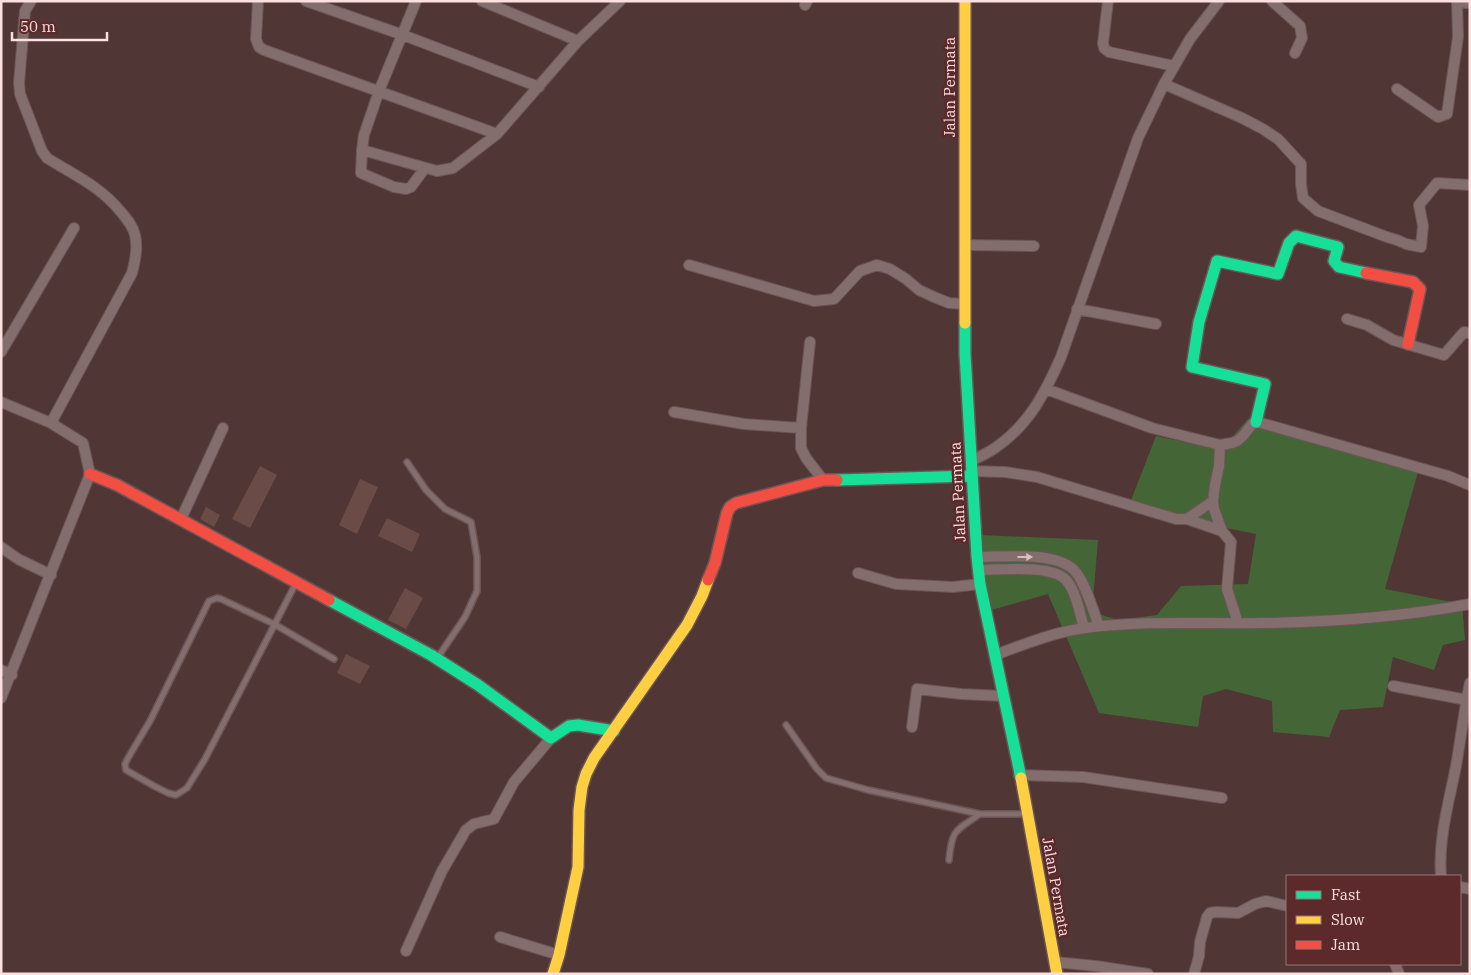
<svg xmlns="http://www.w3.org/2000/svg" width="1471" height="975" viewBox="0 0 1471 975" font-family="'IBM Plex Serif',serif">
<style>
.green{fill:#446637}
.building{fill:#6a4b45}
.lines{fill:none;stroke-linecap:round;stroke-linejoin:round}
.lane-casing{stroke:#6c5556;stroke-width:8}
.street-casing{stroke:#6c5556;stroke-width:12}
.fast-casing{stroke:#6c5556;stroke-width:14}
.slow-casing{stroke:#6c5556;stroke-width:14}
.jam-casing{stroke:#6c5556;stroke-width:14}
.lane{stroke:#836d6d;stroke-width:5}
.street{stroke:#836d6d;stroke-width:10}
.fast{stroke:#16e098;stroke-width:11}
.slow{stroke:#ffcf43;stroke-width:11}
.jam{stroke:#f24e42;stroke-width:11}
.oneway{fill:#d8bebe}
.labels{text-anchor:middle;stroke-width:5;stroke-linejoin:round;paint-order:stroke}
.street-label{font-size:15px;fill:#fce0e0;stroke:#5d2a2c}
</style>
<rect width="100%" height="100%" fill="#513636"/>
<!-- green -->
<path class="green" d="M1247,420l171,52 -33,117 77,15 3,36 -22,5 -9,25 -41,-13 -10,50 -43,3 -11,27 -56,-5 -1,-31 -46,-12 -23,7 -5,31 -99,-14 -51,-119 -60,17 -9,-76 119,5 -6,72 26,8 39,-5 24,-29 67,-2 8,-50 -128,-26 28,-72 65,14z"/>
<!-- building -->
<path class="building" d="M260,466l17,9 -27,53 -18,-9z
M360,479l18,8 -21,47 -18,-9z
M206,507l14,8 -6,12 -14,-8z
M387,518l33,16 -8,18 -34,-16z
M405,588l18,10 -17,31 -18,-9z
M346,654l24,12 -10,18 -23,-11z"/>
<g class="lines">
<defs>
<path id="lane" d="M407,462l19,28 19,19 26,13 6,35v34l-12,26 -27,40
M296,583l-91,176 -18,29 -11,7 -8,-2 -14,-7 -28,-16 -1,-6 3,-6 22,-37 59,-120 8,-3 4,1 53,25 60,35
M786,725l31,44 9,9 42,12 112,24h45
M949,860c3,-32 7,-29 31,-46"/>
<path id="street" d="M31,1l-6,10 -6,72 1,11 22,57 5,7c27,17 53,28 74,54 6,7 12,14 14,23 3,13 0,26 -3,38l-81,150
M258,1l-2,38 3,8 5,3 233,84
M306,1l97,34 136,52
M416,1l-37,90 -15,44 -2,15 75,21 16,-3 44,-34 81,-93 42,-40
M482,1l96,40
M1108,1l-5,42 1,5 5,4 65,14
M1272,1l28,25 2,12 -7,15
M1457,2l13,1
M805,5l2,-4
M1164,84l78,34 21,11 15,10 23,25v20l2,14 15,13 69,26 10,3 9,4 15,3 2,-21 -4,-21 18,-22 33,2
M1397,89l41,28 9,-3 11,-77 -1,-36
M362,150l-1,23 33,14 12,2 5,-2 14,-19
M965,245l69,1
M689,265l125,36 20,-2 26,-28 17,-6 13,4 16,10 13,11 15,7 15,6 16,1
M1077,309l79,15
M1347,319l20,6 26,15 51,15 20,-23 6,1
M810,342l-9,86v20l5,10 17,22
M1,352l73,-124
M1046,389l106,39 68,17 12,-2 5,-2 6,-5 10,-13h8l187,53 22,9
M1,402l50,21 32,20 7,31 -89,224
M674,412l70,12 57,4
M971,461c8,-4 17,-8 24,-13 34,-23 50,-55 66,-91l77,-219 26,-54 26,-45 29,-38
M971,471l34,1 32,5 139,42h11l26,-18 2,-16 4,-19 1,-21
M1213,501l1,8 8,22
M181,519l42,-91
M1187,519l35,12 9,11 -4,47 11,34
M1,547l17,12 33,16
M977,557c25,0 78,-6 97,13 11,11 19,41 25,56
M978,570c21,0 73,-6 88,10 10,11 14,34 18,48
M858,573l38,11 57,3 27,-3
M995,655c30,-11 59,-23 90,-27 59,-8 119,-4 178,-5 69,-1 139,-6 207,-19
M1,670l11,5
M1393,686l74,14
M912,727l5,-38 44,5 42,2
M1019,775l64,2 139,21
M1441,876c-3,-37 8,-74 15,-110 5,-28 8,-56 14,-83
M1460,887l10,2
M500,937l59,18
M406,951l36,-80 24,-41 8,-6 20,-5 20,-37 37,-44
M1055,962l41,4 52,8
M1395,964l4,10
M1194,974l5,-18 1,-14 7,-25 3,-4 6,-1 22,1 17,-9 11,-3 21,5"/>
<path id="fast" d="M965,323v31l12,203 3,27 41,194
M1256,422l9,-38 -73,-17 7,-45 18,-61 61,13 11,-31 7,-7 42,11 -4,14 5,6 27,6
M837,480l135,-4
M329,600l102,55 47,30 73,53 18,-12 9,-1 36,6"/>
<path id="slow" d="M965,1v322
M1021,778l36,196
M553,974l6,-19 19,-88 1,-57 3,-23 4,-13 8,-16 93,-133 15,-29 6,-16"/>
<path id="jam" d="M1366,273l47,9 7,7 -12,55
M90,474l27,11 212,115
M708,580l7,-17 12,-50 3,-6 6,-4 87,-23h14"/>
</defs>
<!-- lane casing -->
<use href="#lane" class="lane-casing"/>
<!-- street casing -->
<use href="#street" class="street-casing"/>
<!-- fast casing -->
<use href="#fast" class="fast-casing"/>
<!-- slow casing -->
<use href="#slow" class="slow-casing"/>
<!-- jam casing -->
<use href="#jam" class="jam-casing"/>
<!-- lane -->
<use href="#lane" class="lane"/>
<!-- street -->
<use href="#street" class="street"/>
<!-- fast -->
<use href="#fast" class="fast"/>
<!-- slow -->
<use href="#slow" class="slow"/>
<!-- jam -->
<use href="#jam" class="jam"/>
</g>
<!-- one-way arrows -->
<defs><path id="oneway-solid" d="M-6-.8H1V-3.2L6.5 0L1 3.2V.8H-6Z" transform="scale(1.25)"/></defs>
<use class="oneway" href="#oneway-solid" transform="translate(1025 557)"/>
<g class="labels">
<!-- street labels -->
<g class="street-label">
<text transform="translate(950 87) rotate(-90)" y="5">Jalan Permata</text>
<text transform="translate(958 492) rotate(-93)" y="5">Jalan Permata</text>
<text transform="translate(1056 887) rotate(80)" y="5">Jalan Permata</text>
</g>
</g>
<!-- border -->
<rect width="1471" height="975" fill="none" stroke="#fce0e0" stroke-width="5"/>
<!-- legend -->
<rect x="1286" y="875" width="175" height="90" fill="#5d2a2c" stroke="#9d7374"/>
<rect x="1296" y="891" width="25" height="8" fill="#16e098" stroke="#9d7374"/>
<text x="1331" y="900" font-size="15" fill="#fce0e0">Fast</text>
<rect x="1296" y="916" width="25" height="8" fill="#ffcf43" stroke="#9d7374"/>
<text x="1331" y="925" font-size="15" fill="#fce0e0">Slow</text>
<rect x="1296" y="941" width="25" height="8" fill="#f24e42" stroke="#9d7374"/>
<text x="1331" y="950" font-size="15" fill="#fce0e0">Jam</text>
<!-- scale -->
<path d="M12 32v8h95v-8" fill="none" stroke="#fce0e0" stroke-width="2.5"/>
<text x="20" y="32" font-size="15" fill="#fce0e0" stroke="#5d2a2c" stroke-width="4" paint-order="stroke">50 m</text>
</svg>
